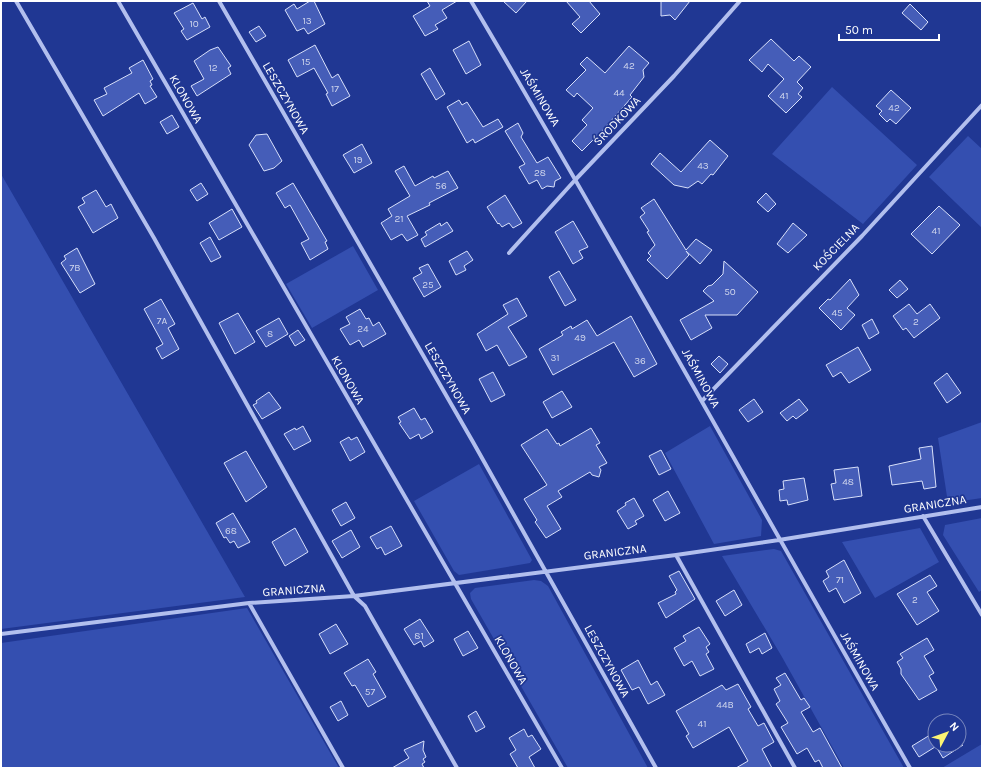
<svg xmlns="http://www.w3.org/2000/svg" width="983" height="769" viewBox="0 0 983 769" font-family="Karla,sans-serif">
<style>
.green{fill:#344fb0}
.building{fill:#455db8;stroke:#d8e0fa}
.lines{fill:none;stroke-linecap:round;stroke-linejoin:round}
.street{stroke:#b2bfee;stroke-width:4}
.labels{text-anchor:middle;stroke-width:3.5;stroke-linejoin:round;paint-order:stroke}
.number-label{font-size:10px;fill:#d0d6ed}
.street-label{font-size:12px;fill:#fff;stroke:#203793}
</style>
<rect width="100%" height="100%" fill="#203793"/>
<!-- green -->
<path class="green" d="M832,87l85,78 -54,59 -91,-70z
M968,136l14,13v79l-53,-51z
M1,174l244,423 -244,32z
M353,246l25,44 -66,38 -26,-44z
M982,422v76l-34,5 -10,-65z
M710,426l52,94 -1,16 -47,8 -49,-91z
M479,464l53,96 -2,3 -71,12 -5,-4 -40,-70z
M982,518v72l-3,2 -36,-57 2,-10z
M920,528l19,34 -64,36 -33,-56z
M774,549l7,2 123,217h-60l-62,-111 -60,-101z
M534,580l7,1 7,5 100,182h-80l-97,-169 -1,-6 5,-5z
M247,608l92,160h-338v-125z
M982,744v24h-40z"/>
<!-- building -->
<path class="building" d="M310,1h4l11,23 -17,10 -4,-6 -7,3 -12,-21 9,-6 3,5z
M427,1h30l-15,9 5,8 -12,7 3,4 -13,7 -12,-20 17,-10z
M503,1h24l-11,12z
M566,1h23l11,13 -19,19 -9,-9 8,-7z
M661,1h29l-15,19 -5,-5 -9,1z
M193,3l9,16 3,-2 5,10 -23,13 -6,-9 3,-2 -10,-16z
M910,4l18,18 -7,8 -19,-17z
M259,26l7,10 -10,6 -7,-10z
M771,39l23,22 5,-5 12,11 -14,15 6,6 -5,6 4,3 -16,16 -18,-17 16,-17 -16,-15 -6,8 -13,-12z
M469,41l12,24 -15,9 -13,-24z
M315,45l17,33 6,-4 12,22 -18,10 -6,-12 2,-1 -14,-25 -17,9 -9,-17z
M629,46l20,17 -6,7 1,7 -14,18 2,2 -30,34 2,2 -9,10 -2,-3 -11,11 -10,-10 15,-16 -5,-5 11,-12 -16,-15 -3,4 -8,-7 20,-20 -6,-6 7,-7 18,16z
M218,47l13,19 -3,2 3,6 -34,22 -6,-10 13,-7 -10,-18 16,-11z
M143,60l10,19 -3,2 2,4 -2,1 7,11 -12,7 -6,-11 -36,23 -9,-16 13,-6 -3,-6 28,-15 -3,-5z
M430,68l15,26 -9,6 -15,-26z
M891,90l20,18 -15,16 -6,-5 -3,3 -8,-8 3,-3 -6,-5z
M459,100l3,5 5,-3 16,25 15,-8 5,8 -28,16 -2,-4 -6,4 -20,-36z
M172,115l7,12 -12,7 -7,-12z
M518,123l5,10 -2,4 16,26 11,-6 13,21 -6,3 -1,6 -7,-1 -5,3 -5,-9 -8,4 -10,-17 6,-3 -20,-33z
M267,134l15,27 -8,7 -10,3 -15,-26 7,-10z
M710,140l18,16 -15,19 -2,-1 -9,10 -4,-3 -10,7 -14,-3 -23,-21 9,-11 21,19z
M362,144l10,19 -18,10 -11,-18z
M404,166l11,20 18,-10 1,2 14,-7 10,17 -29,15 1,2 -23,11 11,19 -11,6 -5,-7 -11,6 -10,-17 11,-7 -4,-7 22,-13 -15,-25z
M201,183l7,11 -11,7 -7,-11z
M293,183l34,58 -2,1 3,7 -18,11 -9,-17 8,-4 -19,-34 -5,3 -9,-15z
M96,190l10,17 5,-3 7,14 -25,15 -15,-26 7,-4 -3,-5z
M766,193l10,11 -8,8 -11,-10z
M505,195l17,28 -9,5 -4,-5 -7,4 -3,-4 -1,1 -11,-17z
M654,199l32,51 10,-11 16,11 -12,14 -14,-13 3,4 -22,24 -20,-19 4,-4 -3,-3 7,-8 -8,-13 2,-1 -9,-14 5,-4 -4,-5z
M939,206l21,19 -28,29 -21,-20z
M232,209l10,18 -23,13 -10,-17z
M573,221l15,26 -9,4 4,7 -10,6 -18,-32z
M447,222l6,9 -28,16 -4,-8 6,-4 -2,-3 15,-9 1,3z
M793,223l14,12 -19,18 -11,-9z
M210,237l11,20 -10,5 -11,-19z
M77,248l18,36 -15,9 -19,-30 5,-4 -2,-3z
M467,251l6,9 -9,6 2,4 -10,5 -7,-14z
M724,261l34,31 -21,23h-32l7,13 -21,12 -11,-20 34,-19 -11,-10 5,-5 4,-1 11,-11z
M428,264l13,23 -17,10 -11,-19 9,-5 -3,-5z
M559,271l17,29 -11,6 -16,-29z
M850,279l9,16 -12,13 8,7 -14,15 -22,-22 9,-9 2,1z
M900,280l8,9 -11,9 -8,-8z
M517,298l10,18 -19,11 19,30 -18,9 -12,-21 -11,6 -9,-17 31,-20 -5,-9z
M161,299l14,25 -7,4 11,21 -17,10 -6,-11 7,-4 -19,-35z
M909,304l8,10 13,-10 10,14 -26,20 -8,-10 -3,2 -10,-14z
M360,309l6,10 3,-1 4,8 6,-4 7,12 -23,13 -4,-7 -9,5 -10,-16 10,-5 -4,-7z
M238,313l17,29 -20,12 -16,-31z
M631,316l26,48 -23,13 -20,-35 -61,33 -14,-26 24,-14 -2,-3 10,-6 1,3 15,-9 10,16z
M279,318l9,16 -22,13 -10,-16z
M872,319l7,14 -10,6 -7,-14z
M298,330l7,10 -10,6 -6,-10z
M858,347l13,23 -22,13 -8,-11 -8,5 -7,-12z
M719,356l9,8 -8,9 -9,-9z
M493,372l12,23 -14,7 -12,-23z
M947,373l14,20 -14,10 -13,-20z
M562,391l10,16 -20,11 -9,-16z
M269,392l12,16 -19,11 -9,-14 4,-2 -1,-2z
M754,399l9,13 -15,10 -9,-12z
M799,399l9,11 -12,9 -3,-3 -6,5 -7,-8z
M414,408l7,12 4,-2 8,14 -12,7 -2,-5 -9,5 -11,-16 2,-1 -3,-5z
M303,426l8,15 -17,9 -10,-16 11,-6 1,2z
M591,428l9,15 -4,2 11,18 -8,4 2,3 -2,7 -7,-2 -2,-3 -32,19 4,6 -15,9 14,23 -15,9 -11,-16 2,-2 -13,-21 23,-14 -26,-40 26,-16 10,15 2,-1 1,3z
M349,437l2,3 6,-3 8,15 -15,9 -10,-19z
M932,446l4,41 -12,2 -2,-8 -30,4 -3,-19 32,-7 -2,-11z
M661,450l10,19 -12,6 -10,-19z
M246,451l21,36 -21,15 -22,-39z
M858,467l4,29 -28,4 -3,-16 5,-1 -2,-13z
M804,478l4,22 -20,5 -1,-5 -7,1 -1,-11 5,-1 -1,-8z
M668,491l12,22 -15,8 -12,-21z
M634,498l10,18 -9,5 2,3 -9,5 -11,-18 9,-6 -1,-2z
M346,502l9,16 -14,8 -9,-16z
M233,513l17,29 -12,6 -4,-7 -4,2 -4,-6 -2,1 -8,-15z
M391,526l11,20 -17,9 -4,-8 -4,2 -7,-12z
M295,528l13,24 -23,14 -13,-24z
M351,530l9,17 -18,11 -10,-17z
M844,560l17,33 -17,10 -8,-15 -7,4 -6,-11 6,-4 -3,-6z
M679,571l16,28 -29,19 -8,-15 18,-9 -1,-2 2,-2 -8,-14z
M930,575l7,11 -10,6 12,19 -22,14 -20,-31z
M734,590l8,15 -17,11 -9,-15z
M420,619l14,22 -10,6 -3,-6 -7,4 -10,-16z
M336,624l12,20 -18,10 -11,-20z
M699,627l11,17 -4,3 3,5 -3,2 8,15 -14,7 -8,-15 -8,5 -10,-18 12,-7 -3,-5z
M468,631l10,17 -15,8 -9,-17z
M765,633l7,15 -10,6 -3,-6 -9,5 -4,-9z
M927,638l7,12 -10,6 10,17 -5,3 8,14 -18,10 -18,-26v-5l-4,-7 6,-4 -3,-4z
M368,659l8,13 -3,2 13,23 -18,10 -13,-22 -3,1 -8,-13z
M638,660l13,25 6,-4 8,14 -17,9 -9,-17 -7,3 -11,-20z
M785,673l16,27 3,-2 6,9 -9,5 12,20 7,-4 22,40h-19l-4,-8 -4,2 -8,-14 -10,6 -16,-27 7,-4 -12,-19 4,-3 -6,-12 7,-4 -5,-7z
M738,684l13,23 -3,2 10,17 6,-3 10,19 -12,7 10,19h-36l12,-7 -19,-34 -36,21 -7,-12 3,-2 -13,-23 46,-26 4,5z
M341,701l7,14 -10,6 -8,-14z
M476,711l9,16 -9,5 -8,-16z
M524,729l4,8 4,-2 9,14 -12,8 6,11h-17l-8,-14 6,-4 -7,-12z
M935,734v11h28l-20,13 -8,-13v2l-16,10 -7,-11 18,-11 1,2z
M424,741l-1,9 3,7 -3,2 2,3 -3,2 2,4h-32l17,-10 -5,-8z"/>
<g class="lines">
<!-- street -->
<path class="street" d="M16,1l138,237 200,358 11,10 92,162
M118,1l444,767
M219,1l254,441 183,326
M471,1c150,253 292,511 439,767
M509,253l67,-74 98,-103 66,-75
M702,401l160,-165 120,-131
M923,516l59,99
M676,555l119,213
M249,603l94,165
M1,634l248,-31 105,-7 322,-41 103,-15 203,-33"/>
</g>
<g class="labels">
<!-- number labels -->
<g class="number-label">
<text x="307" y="24">13</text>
<text x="194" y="27">10</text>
<text x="306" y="65">15</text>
<text x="629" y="69">42</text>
<text x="213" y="71">12</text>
<text x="335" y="92">17</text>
<text x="619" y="96">44</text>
<text x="784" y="99">41</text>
<text x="894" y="111">42</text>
<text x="358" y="163">19</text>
<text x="703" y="169">43</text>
<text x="540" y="176">28</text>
<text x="441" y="189">56</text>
<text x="399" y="222">21</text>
<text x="936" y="234">41</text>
<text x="75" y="271">7B</text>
<text x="428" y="288">25</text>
<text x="730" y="295">50</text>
<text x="837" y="316">45</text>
<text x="162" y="324">7A</text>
<text x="916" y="325">2</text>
<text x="363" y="332">24</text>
<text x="270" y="337">8</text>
<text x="580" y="341">49</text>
<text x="555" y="361">31</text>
<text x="640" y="364">36</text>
<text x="848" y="485">48</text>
<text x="231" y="534">68</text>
<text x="840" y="583">71</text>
<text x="915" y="603">2</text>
<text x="419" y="639">81</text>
<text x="370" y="695">57</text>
<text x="725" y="708">44B</text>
<text x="702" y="727">41</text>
</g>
<!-- street labels -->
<g class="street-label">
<text transform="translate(540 97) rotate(59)" y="4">JAŚMINOWA</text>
<text transform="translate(286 98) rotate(60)" y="4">LESZCZYNOWA</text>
<text transform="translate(186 99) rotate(60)" y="4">KLONOWA</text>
<text transform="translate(617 121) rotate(-47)" y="4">ŚRODKOWA</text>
<text transform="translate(836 247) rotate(-46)" y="4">KOŚCIELNA</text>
<text transform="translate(448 378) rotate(60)" y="4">LESZCZYNOWA</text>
<text transform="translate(701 378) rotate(61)" y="4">JAŚMINOWA</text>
<text transform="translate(348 380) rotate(60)" y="4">KLONOWA</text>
<text transform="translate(935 504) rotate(-9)" y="4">GRANICZNA</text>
<text transform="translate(615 552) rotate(-7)" y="4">GRANICZNA</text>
<text transform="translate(294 590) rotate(-4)" y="4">GRANICZNA</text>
<text transform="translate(511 660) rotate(60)" y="4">KLONOWA</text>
<text transform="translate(607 661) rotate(61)" y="4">LESZCZYNOWA</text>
<text transform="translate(860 661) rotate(60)" y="4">JAŚMINOWA</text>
</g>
</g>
<!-- border -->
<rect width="983" height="769" fill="none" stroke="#ffffff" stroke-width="4"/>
<!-- north arrow -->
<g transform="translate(947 733) rotate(49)"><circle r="19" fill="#203793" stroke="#7987be"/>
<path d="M0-3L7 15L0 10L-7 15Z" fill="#fbf373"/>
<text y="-6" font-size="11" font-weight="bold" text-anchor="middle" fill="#ffffff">N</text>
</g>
<!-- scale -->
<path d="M839 34v6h100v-6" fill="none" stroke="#ffffff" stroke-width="2"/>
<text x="845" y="34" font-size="12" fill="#ffffff" stroke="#203793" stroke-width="3" paint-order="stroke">50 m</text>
</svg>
